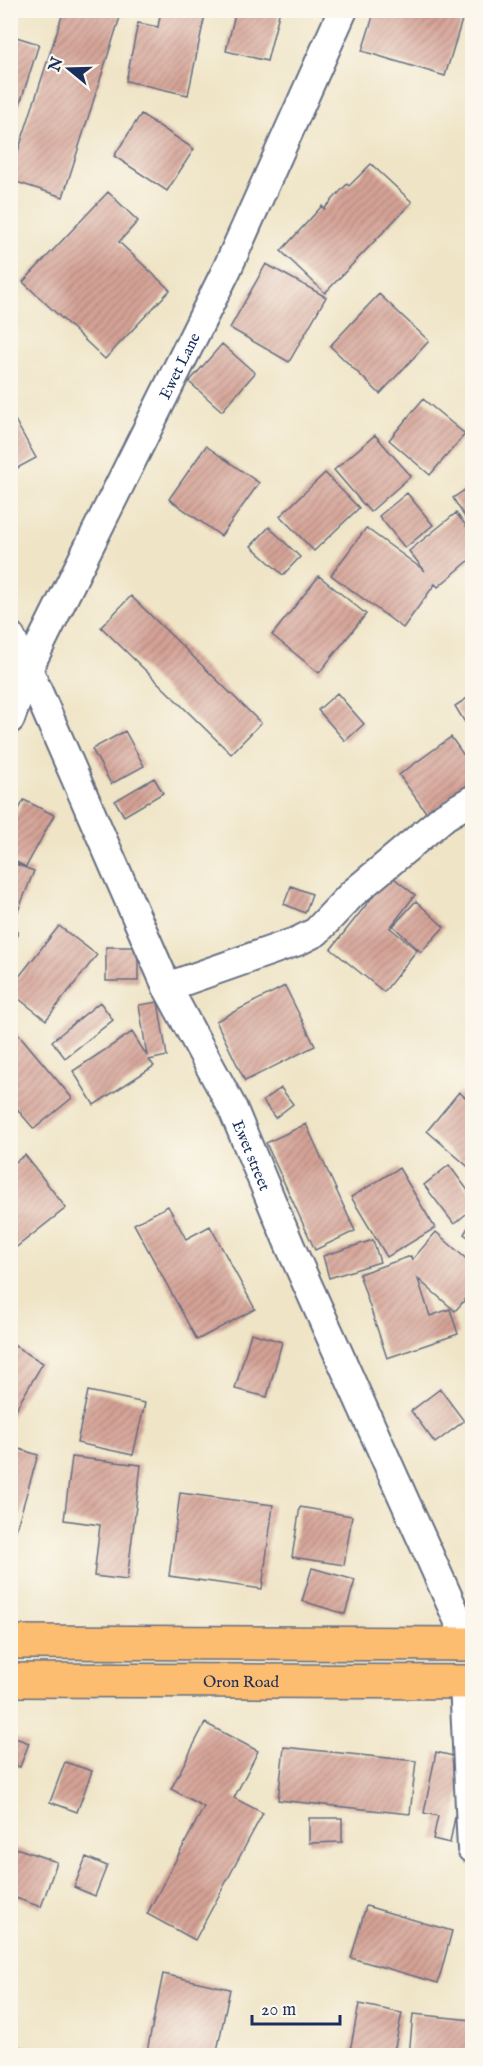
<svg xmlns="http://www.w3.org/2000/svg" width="483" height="2066" viewBox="0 0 483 2066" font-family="'IM FELL English',serif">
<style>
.building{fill:url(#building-hatch)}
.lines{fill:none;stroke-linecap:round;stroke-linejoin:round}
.minor-casing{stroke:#656e82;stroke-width:32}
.trunk-casing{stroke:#656e82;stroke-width:36}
.minor{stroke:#fff;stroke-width:28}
.trunk{stroke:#fcbd6f;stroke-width:33}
.labels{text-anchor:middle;stroke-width:4.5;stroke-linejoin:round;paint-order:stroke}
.street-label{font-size:16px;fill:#1b2f5e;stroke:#fbf7ec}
</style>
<defs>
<pattern id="building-hatch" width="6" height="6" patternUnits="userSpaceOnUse" patternTransform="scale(1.5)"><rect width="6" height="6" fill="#d5a295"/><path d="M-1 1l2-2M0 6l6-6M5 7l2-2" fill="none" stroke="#ac847d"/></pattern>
</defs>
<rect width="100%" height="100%" fill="#fbf7ec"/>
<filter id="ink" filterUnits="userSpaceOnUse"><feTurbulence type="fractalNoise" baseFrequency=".0167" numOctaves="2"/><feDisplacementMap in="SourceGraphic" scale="12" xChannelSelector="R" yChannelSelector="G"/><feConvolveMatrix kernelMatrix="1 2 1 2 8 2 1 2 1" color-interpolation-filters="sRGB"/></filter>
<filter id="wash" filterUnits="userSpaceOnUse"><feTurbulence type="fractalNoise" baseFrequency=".008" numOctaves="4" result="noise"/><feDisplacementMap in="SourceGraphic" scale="24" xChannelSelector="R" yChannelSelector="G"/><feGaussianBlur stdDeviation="1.35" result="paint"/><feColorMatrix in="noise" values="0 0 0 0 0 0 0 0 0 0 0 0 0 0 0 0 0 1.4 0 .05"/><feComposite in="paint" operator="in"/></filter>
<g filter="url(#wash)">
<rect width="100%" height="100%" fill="#efe4c6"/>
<g id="blocks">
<!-- building -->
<path class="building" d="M64,10h36l20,7 -57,180 -53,-17v-4z
M161,10h45l-18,85 -62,-14 12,-58 20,4z
M236,10h44l-13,51 -41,-10z
M375,10h90l-20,66 -83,-25z
M10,35l29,9 -20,63 -9,-3z
M141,114l53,35 -27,42 -53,-35z
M371,164l41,38 -87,91 -44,-42 41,-45 2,3 23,-25 2,2z
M108,192l30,29 -19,21 51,48 -65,69 -82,-77z
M266,264l60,33 -37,65 -59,-34z
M379,294l50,47 -49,53 -50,-48z
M222,344l33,29 -33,38 -33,-29z
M423,399l42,35 -35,41 -41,-35z
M10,411l26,47 -26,14z
M375,435l36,41 -41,36 -36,-42z
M206,446l53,37 -38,53 -52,-37z
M325,473l34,35 -45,43 -34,-35z
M472,485v44l-19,-31z
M407,493l26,32 -28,23 -26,-32z
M456,513l16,20v25l-34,29 -3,-3 -32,44 -72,-53 35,-47 59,43 -16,-20z
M269,527l31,30 -17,18 -32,-29z
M319,576l47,38 -47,59 -47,-38z
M131,596l130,127 -30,31 -130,-127z
M337,693l27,31 -19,17 -27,-31z
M472,695v39l-17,-28z
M125,731l19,35 -33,18 -19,-35z
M451,737l21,30v16l-44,32 -29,-40z
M154,778l9,15 -39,23 -9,-15z
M24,800l30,15 -28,52 -16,-8v-33z
M10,862l24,9 -22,55 -2,-1z
M390,875l25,20 -25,33 27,22 -33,42 -53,-43z
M291,886l21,8 -7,19 -21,-9z
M416,901l28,26 -23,25 -28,-26z
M59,926l38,29 -51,65 -36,-28v-4z
M10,929l8,3 -7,22h-1z
M106,947h32v34h-32z
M285,986l30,60 -70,35 -29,-60z
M100,1002l13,18 -48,38 -13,-17z
M158,1002l9,54 -18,4 5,6 -60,39 -21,-34 59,-39 15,24 -8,-51z
M16,1031l56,67 -38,31 -24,-28v-66z
M281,1088l12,16 -18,14 -12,-17z
M459,1092l13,11v67l-45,-39z
M306,1124l49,107 -40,19 -49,-107z
M25,1155l41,53 -52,41 -4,-4v-79z
M449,1165l23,31v13l-18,15 -30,-39z
M399,1168l36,60 -48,29 -36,-60z
M168,1206l18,33 24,-13 45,83 -58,31 -63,-116z
M472,1221v19l-8,-6z
M436,1232l36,32v28l-17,19 -37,-32 12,37 20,-7 8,25 -71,24 -28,-84 52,-18 1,4z
M373,1240l7,22 -51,16 -6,-22z
M251,1333l31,9 -15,55 -32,-8z
M10,1343l33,20 -33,56z
M440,1389l24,32 -29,22 -24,-32z
M88,1391l57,12 -12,52 -56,-12z
M10,1446l28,9 -27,92h-1z
M72,1457l69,8 -14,115 -33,-4 6,-51 -36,-5z
M180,1493l93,12 -11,84 -93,-13z
M300,1507l52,9 -8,49 -52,-8z
M312,1568l43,12 -10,34 -43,-13z
M205,1723l53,28 -24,47 29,15 -68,127 -48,-26 57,-107 -33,-18z
M10,1736l19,7 -9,24 -10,-3z
M284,1747l132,14 -6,53 -132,-14z
M436,1752l30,7 -16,84 -17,-4 5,-23 -14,-3z
M65,1762l27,9 -15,41 -27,-10z
M309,1818h33v24l-33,1z
M10,1846l47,16 -16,45 -31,-11z
M86,1857l21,9 -12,30 -21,-9z
M366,1906l86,25 -14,52 -87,-25z
M163,1974l67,15 -14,67h-70z
M359,2004l43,9 -9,43h-44z
M413,2014l59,6v36h-63z
M17,2046l29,9v1h-32z"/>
</g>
</g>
<g filter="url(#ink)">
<use href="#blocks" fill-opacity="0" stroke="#656e82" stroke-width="1.5"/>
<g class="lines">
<defs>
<g id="minor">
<path id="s1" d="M10,636l18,33 139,318 65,120 58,139 179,398"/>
<path id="s2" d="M10,719l18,-50 199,-400 116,-259"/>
<path d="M167,987l131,-46 18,-9 36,-38 93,-78 27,-16"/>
<path d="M464,1682l8,167"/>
</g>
<g id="trunk">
<path d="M10,1642l462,2"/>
<path id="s3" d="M10,1680l462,2"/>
</g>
</defs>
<!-- minor casing -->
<use href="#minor" class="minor-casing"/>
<!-- trunk casing -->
<use href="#trunk" class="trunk-casing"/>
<!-- minor -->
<use href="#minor" class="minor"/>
<!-- trunk -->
<use href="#trunk" class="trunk"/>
</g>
</g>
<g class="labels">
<!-- street labels -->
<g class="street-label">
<text dy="6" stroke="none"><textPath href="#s2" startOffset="392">Ewet Lane</textPath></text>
<text dy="6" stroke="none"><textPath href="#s1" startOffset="573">Ewet street</textPath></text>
<text dy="6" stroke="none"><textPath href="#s3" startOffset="231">Oron Road</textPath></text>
</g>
</g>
<!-- margin -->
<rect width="483" height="2066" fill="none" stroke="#fbf7ec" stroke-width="36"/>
<!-- north arrow -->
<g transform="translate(69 69) rotate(289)" stroke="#fbf7ec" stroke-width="4.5" paint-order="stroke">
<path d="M0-4.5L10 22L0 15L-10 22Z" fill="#1b2f5e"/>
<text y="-9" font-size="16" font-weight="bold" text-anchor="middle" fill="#1b2f5e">N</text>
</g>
<!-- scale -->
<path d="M252 2015v9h88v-9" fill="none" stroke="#1b2f5e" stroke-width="3"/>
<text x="261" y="2015" font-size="18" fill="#1b2f5e" stroke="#fbf7ec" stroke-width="4.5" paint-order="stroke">20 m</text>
</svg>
